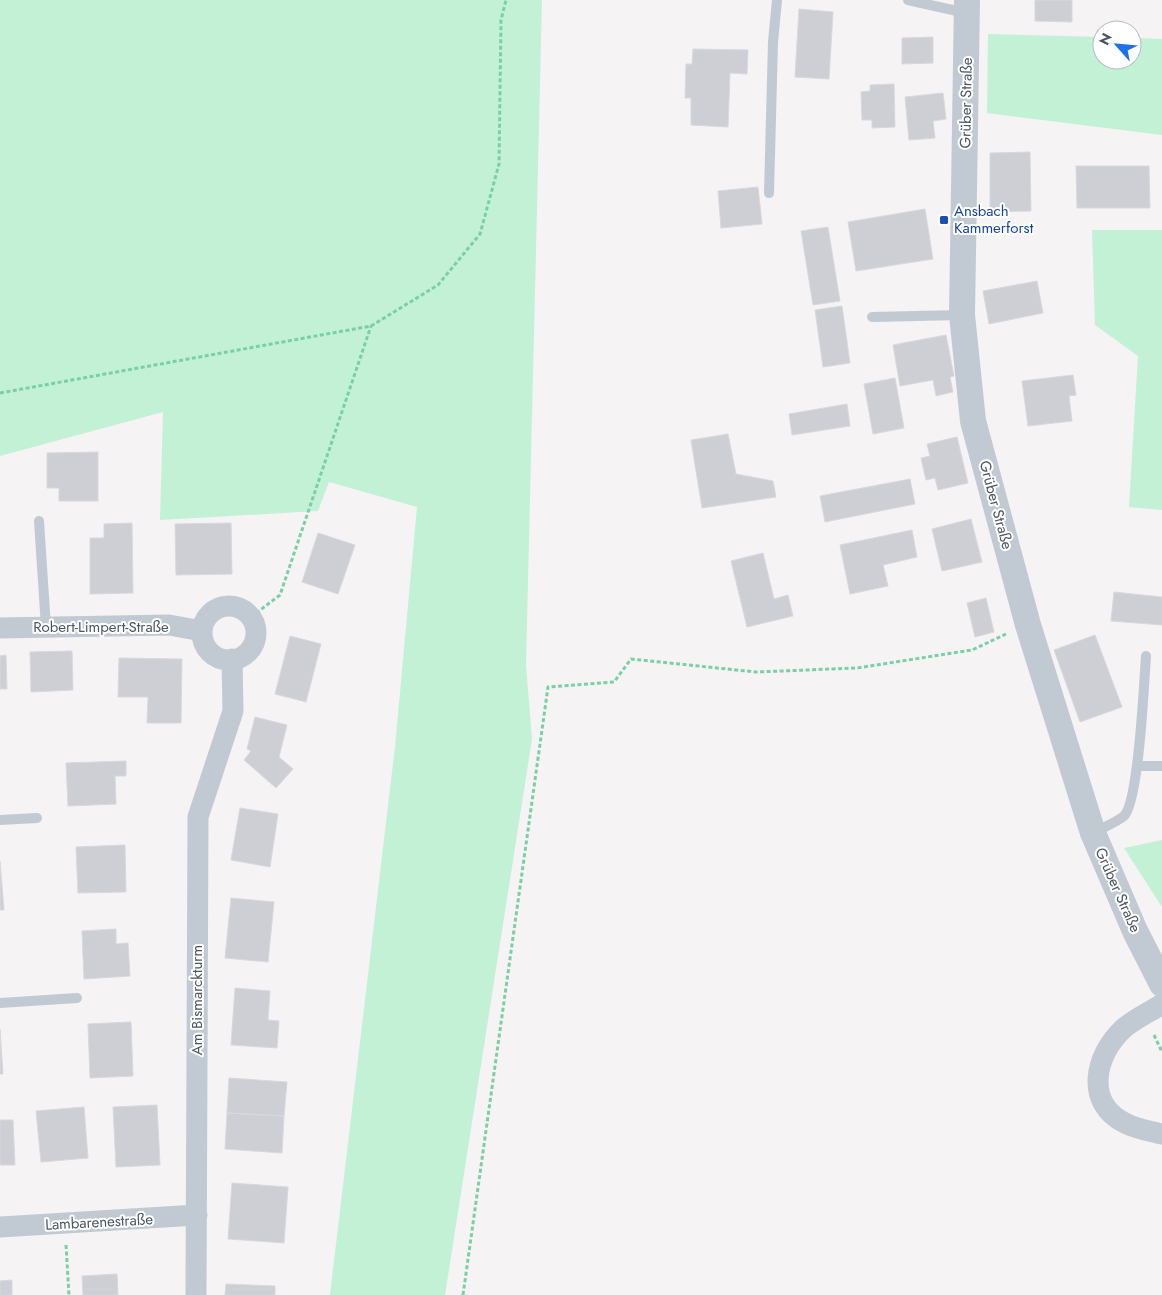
<svg xmlns="http://www.w3.org/2000/svg" width="1162" height="1295" viewBox="0 0 1162 1295" font-family="Jost,sans-serif">
<style>
.green{fill:#c3f1d5}
.building{fill:#cdcfd5;stroke:#d7d9de}
.lines{fill:none;stroke-linecap:round;stroke-linejoin:round}
.path{stroke:#7ad0a6;stroke-width:3;stroke-dasharray:4 2.5;stroke-linecap:butt}
.service{stroke:#c1cad2;stroke-width:10}
.minor{stroke:#c1cad2;stroke-width:21}
.tertiary{stroke:#c1cad2;stroke-width:26}
.transit-dot{fill:#1a4fb4;stroke:#fff;stroke-width:2}
.labels{text-anchor:middle;stroke-width:4;stroke-linejoin:round;paint-order:stroke}
.street-label{font-size:15px;fill:#4a5661;stroke:#fff}
.transit-label{font-size:15px;fill:#164399;stroke:#fff;text-anchor:start}
</style>
<rect width="100%" height="100%" fill="#f5f3f3"/>
<!-- green -->
<path class="green" d="M0,0h542l-16,665 6,74 -87,556h-115l65,-548 22,-240 -88,-25 -11,29 -158,9 3,-108 -163,44z
M988,34l114,3v23h30v-22l30,1v96l-175,-22z
M1092,230h70v280l-33,-3 9,-151 -43,-31z
M1162,840v67l-38,-59z"/>
<!-- building -->
<path class="building" d="M1035,0h37v22l-37,-1z
M799,9l34,3 -4,67 -34,-2z
M933,37v26l-31,1v-26z
M693,49l55,1 -1,24 -17,-1 -2,54 -37,-2v-27h-6l1,-34h6z
M894,84l1,43 -23,1v-8h-10l-1,-28 9,-1v-6z
M943,93l3,26 -13,2 2,17 -26,2 -4,-43z
M1030,152l1,59 -41,1v-59z
M1076,166h73l1,42h-73z
M758,187l4,37 -41,4 -3,-37z
M925,209l8,50 -77,12 -8,-49z
M828,227l12,74 -27,4 -12,-74z
M1037,281l6,32 -54,11 -6,-33z
M842,306l8,57 -27,4 -8,-57z
M946,335l8,41 -4,1 3,15 -17,4 -3,-16 -33,6 -7,-41z
M1073,375l3,20 -7,1 3,25 -44,5 -6,-45z
M895,378l9,50 -31,6 -9,-50z
M847,404l3,22 -58,9 -3,-21z
M728,434l8,40 37,7 3,16 -74,11 -11,-68z
M957,437l11,46 -30,7 -3,-12 -9,2 -5,-22 9,-2 -3,-12z
M98,452v49h-39v-13h-12v-35z
M910,479l5,25 -90,18 -5,-26z
M971,519l11,43 -40,9 -10,-42z
M132,523l1,70 -43,1v-56h14v-14z
M231,523l1,51 -56,1 -1,-51z
M912,530l5,27 -34,8 5,21 -38,8 -10,-49z
M318,533l37,12 -17,49 -36,-12z
M763,553l11,46 14,-4 5,21 -46,11 -16,-66z
M1114,592l48,5v28l-51,-4z
M986,598l8,34 -19,5 -8,-34z
M1095,635l27,72 -42,15 -26,-72z
M290,636l31,8 -15,58 -31,-8z
M72,651l1,39 -42,2 -1,-40z
M6,655l1,34h-7v-33z
M119,658l63,1 -1,64h-34l1,-26h-30z
M255,717l32,8 -8,32 14,12 -17,19 -32,-28 7,-9 -4,-2z
M126,761v15h-11l1,28 -48,2 -2,-43z
M240,808l38,6 -8,53 -39,-7z
M125,845l1,47 -48,1 -2,-46z
M0,861l4,49h-4z
M231,898l43,4 -6,60 -43,-4z
M116,929v15l12,-1 2,33 -46,3 -2,-48z
M235,988l35,3 -2,29 11,1 -2,27 -46,-3z
M131,1022l2,54 -43,2 -2,-54z
M0,1029l3,45h-3z
M229,1078l58,4 -3,34 -57,-3z
M157,1105l3,60 -44,2 -3,-60z
M84,1107l4,51 -47,4 -5,-51z
M227,1113l57,3 -2,37 -57,-4z
M0,1120h13l2,45h-15z
M232,1183l56,4 -4,56 -56,-4z
M117,1274l1,21h-35l-1,-19z
M12,1280v15h-12v-14z
M226,1284l49,2v9h-50z"/>
<g class="lines">
<!-- path -->
<path class="path" d="M0,393l371,-67 67,-41 42,-51 19,-70 2,-144 5,-20
M251,617l29,-22 91,-269
M1154,1035l8,17
M66,1245l3,50
M463,1295l85,-608 66,-5 17,-23 125,13 101,-4 115,-18 34,-16"/>
<!-- service -->
<path class="service" d="M908,0l58,13
M769,193l4,-151 4,-42
M872,317l89,-2
M39,521l7,106
M1137,766h25
M0,820l37,-2
M1093,833c9,-5 24,-11 31,-17 15,-15 20,-134 22,-160
M0,1003l77,-5"/>
<!-- minor -->
<path class="minor" d="M202 633a27 27 0 1 1 54 0a27 27 0 1 1-54 0Z
M0,628l169,-3 33,6
M1162,1004c-12,8 -28,15 -39,25 -28,26 -39,74 2,94 11,6 25,8 37,11
M0,1227l197,-12
M196,1295l2,-478 35,-106 -1,-52"/>
<!-- tertiary -->
<path class="tertiary" d="M967,0l-5,315 11,106 55,204 65,208 42,98 27,53"/>
</g>
<!-- markers -->
<rect class="transit-dot" x="939" y="215" width="10" height="10" rx="2.5"/>
<g class="labels">
<!-- street labels -->
<g class="street-label">
<text transform="translate(966 103) rotate(-89)" y="5">Grüber Straße</text>
<text transform="translate(996 505) rotate(75)" y="5">Grüber Straße</text>
<text x="101" y="632">Robert-Limpert-Straße</text>
<text transform="translate(1118 890) rotate(66)" y="5">Grüber Straße</text>
<text transform="translate(197 1000) rotate(-90)" y="5">Am Bismarckturm</text>
<text transform="translate(99 1222) rotate(-3)" y="5">Lambarenestraße</text>
</g>
<!-- transit labels -->
<g class="transit-label">
<text x="954" y="216">Ansbach<tspan x="954" dy="17">Kammerforst</tspan></text>
</g>
</g>
<!-- north arrow -->
<g transform="translate(1117 45) rotate(297)"><circle r="24" fill="#ffffff" stroke="#b7bbc0"/>
<path d="M0-4L9 19L0 12L-9 19Z" fill="#1a73e8"/>
<text y="-8" font-size="14" font-weight="bold" text-anchor="middle" fill="#4a5661">N</text>
</g>
</svg>
